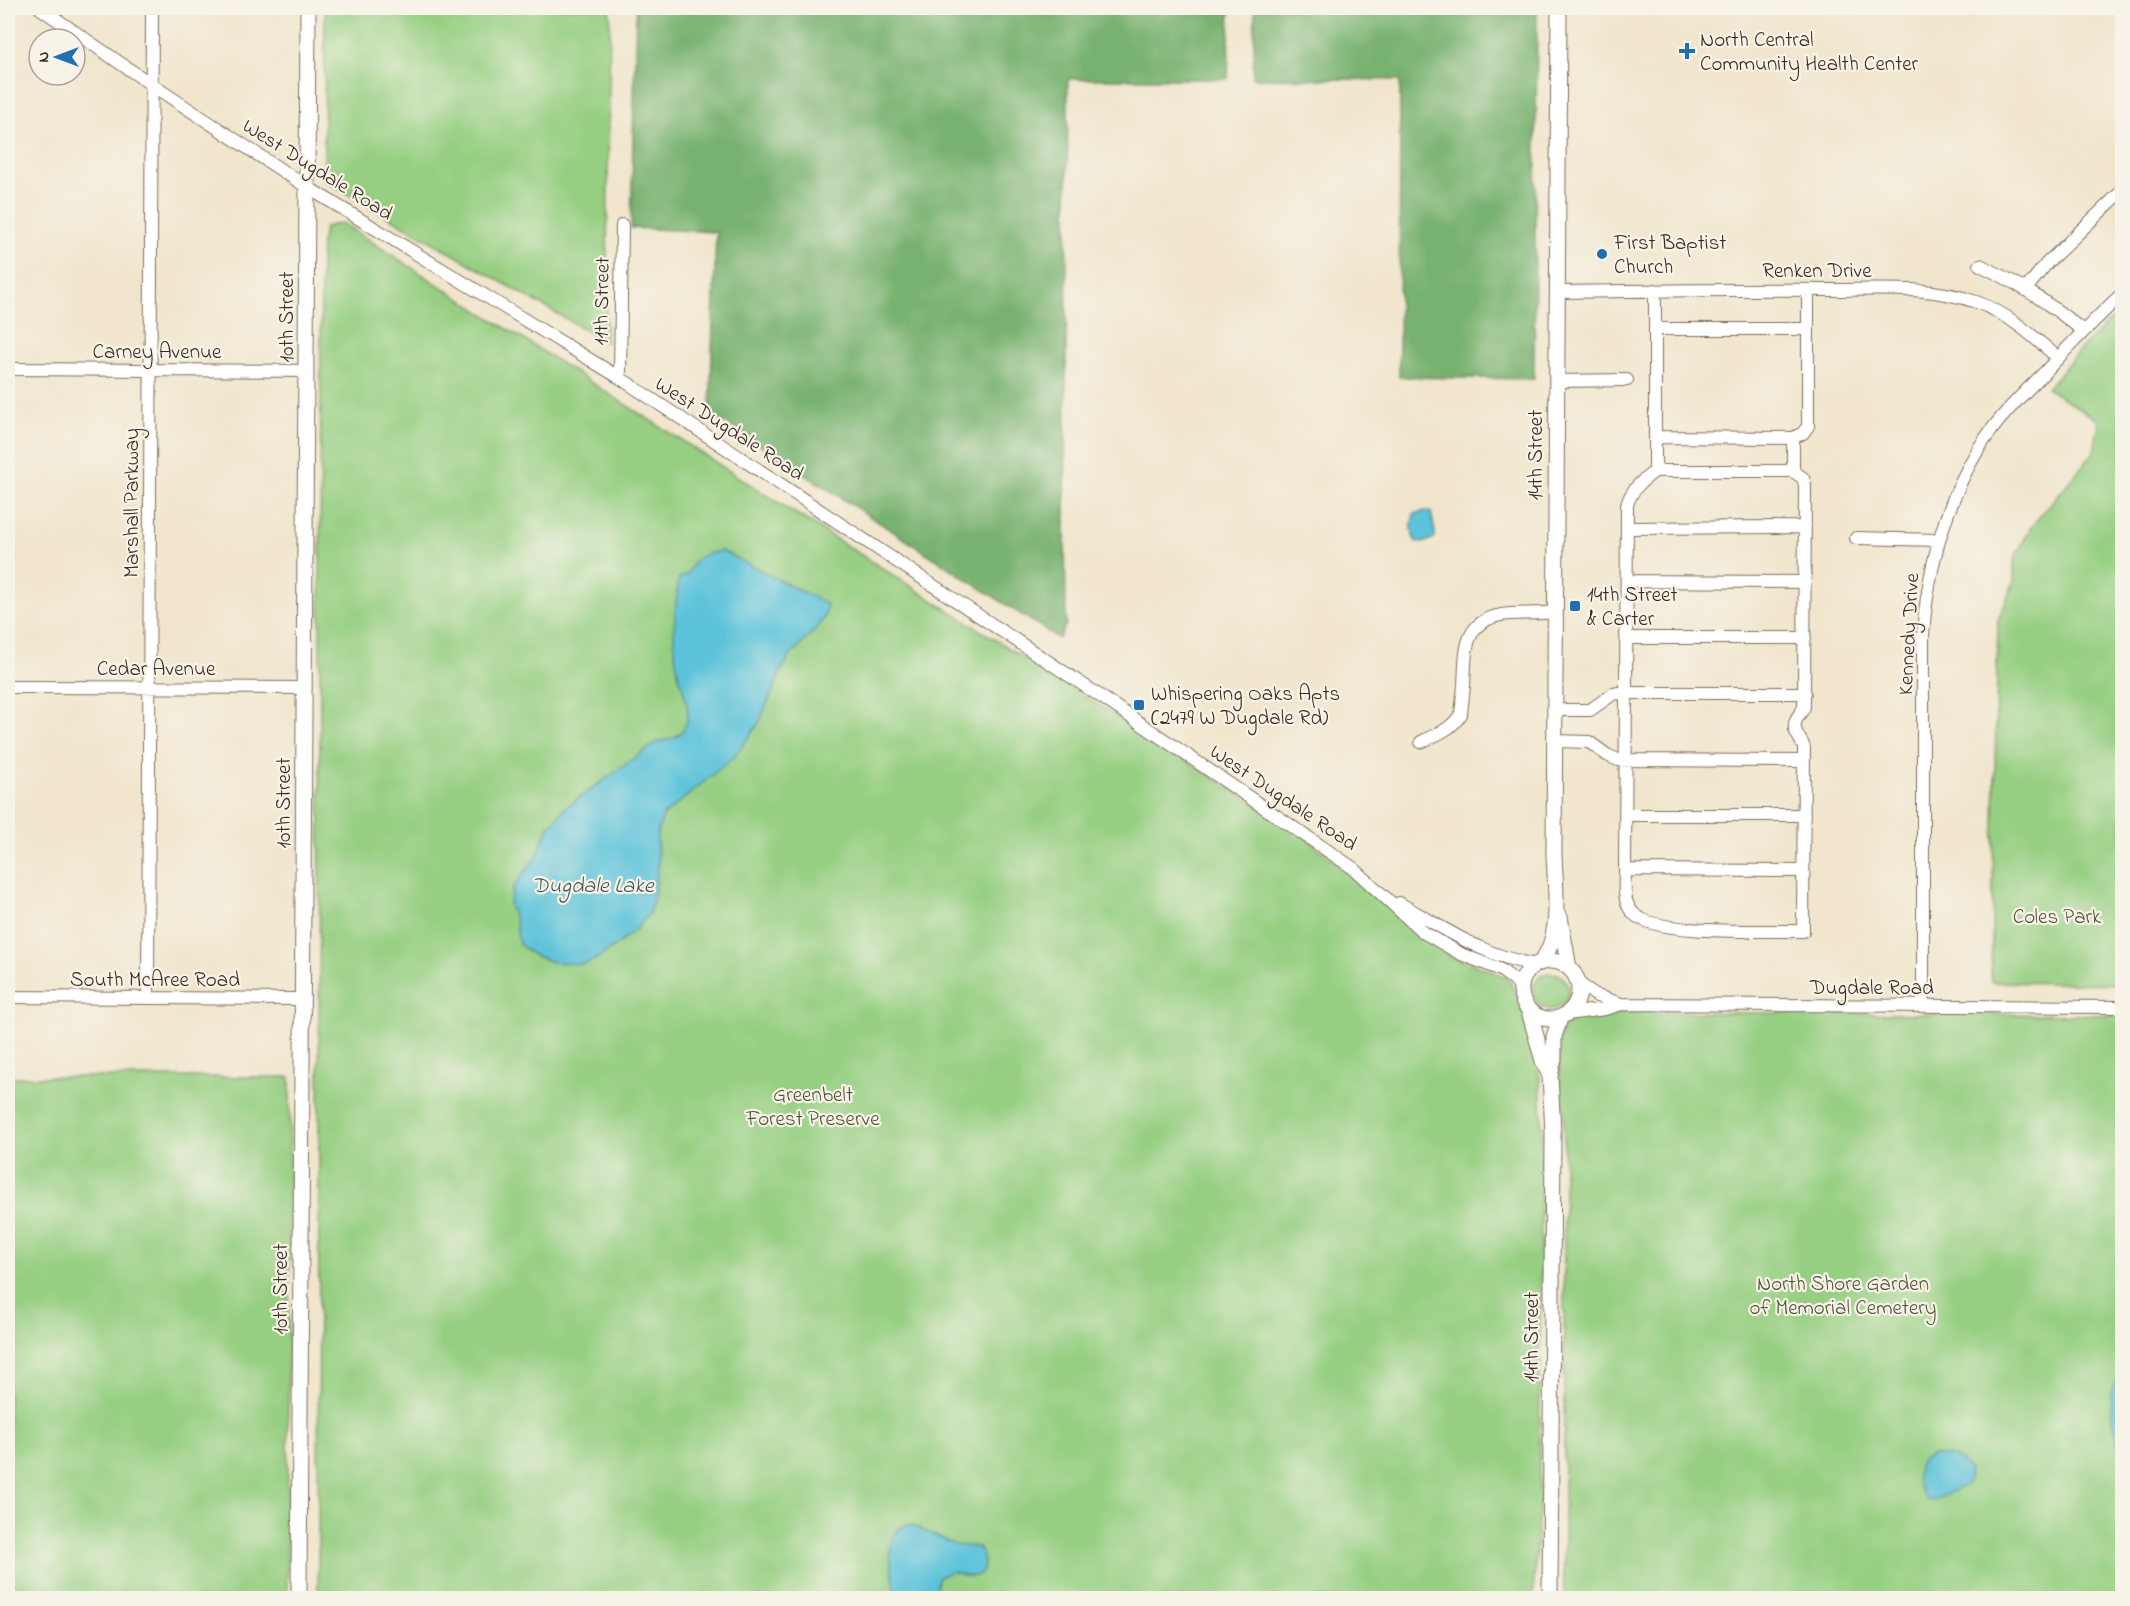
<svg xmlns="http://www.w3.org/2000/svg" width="2130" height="1606" viewBox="0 0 2130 1606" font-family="'Indie Flower',sans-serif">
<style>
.green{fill:#96cf82;stroke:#687c50;stroke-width:1.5}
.forest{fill:#78b270;stroke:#5a6e47;stroke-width:1.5}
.water{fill:#5cc3da;stroke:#4c767c;stroke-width:1.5}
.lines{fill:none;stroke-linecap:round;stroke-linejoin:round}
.minor-casing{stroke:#7b6c5b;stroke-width:14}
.tertiary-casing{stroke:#7b6c5b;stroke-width:17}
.minor{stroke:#fff;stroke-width:12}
.tertiary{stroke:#fff;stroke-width:15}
.poi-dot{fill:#1f6fb2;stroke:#f7f3e8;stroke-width:2}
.labels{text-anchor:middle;stroke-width:4.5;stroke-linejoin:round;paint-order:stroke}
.poi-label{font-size:21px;fill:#3b2a1e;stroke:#f7f3e8;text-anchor:start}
.street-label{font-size:21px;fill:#3b2a1e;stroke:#f7f3e8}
.park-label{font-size:21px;fill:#525337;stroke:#f7f3e8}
.water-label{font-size:22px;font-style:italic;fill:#455856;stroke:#f7f3e8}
</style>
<rect width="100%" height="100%" fill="#f7f3e8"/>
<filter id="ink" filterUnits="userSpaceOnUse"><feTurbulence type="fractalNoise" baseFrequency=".0167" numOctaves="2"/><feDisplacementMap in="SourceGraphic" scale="12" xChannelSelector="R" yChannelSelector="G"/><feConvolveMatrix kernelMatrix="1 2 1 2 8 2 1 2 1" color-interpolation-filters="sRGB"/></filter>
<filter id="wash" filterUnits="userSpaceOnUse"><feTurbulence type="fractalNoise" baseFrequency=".008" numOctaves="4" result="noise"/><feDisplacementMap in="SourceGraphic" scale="24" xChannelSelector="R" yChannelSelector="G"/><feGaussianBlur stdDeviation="1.35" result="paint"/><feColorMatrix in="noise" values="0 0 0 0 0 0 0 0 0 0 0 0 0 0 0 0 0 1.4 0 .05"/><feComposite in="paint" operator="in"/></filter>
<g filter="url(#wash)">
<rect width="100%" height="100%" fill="#f1e6cd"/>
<!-- green -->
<path class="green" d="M325,8h285l-4,334 -282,-162z
M342,223l437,280 520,329 149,123 49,18 11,6 9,15 17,49 6,37 2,37 -3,391 -6,90h-1215l3,-1355 4,-16z
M2122,310v674l-131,-2 7,-362 16,-39v-21l17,-33 63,-75 5,-31 -52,-33 38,-44z
M1533 991a18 18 0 1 1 36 0a18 18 0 1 1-36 0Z
M1603,1012l519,3v583h-558v-485c-2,-20 -13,-76 3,-89 8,-7 25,-9 36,-12z
M8,1077h282l-3,521h-279z"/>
<!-- forest -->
<path class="forest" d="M636,8h594l-2,71h-160l-3,451 1,94 -7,15 -349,-226 6,-181 -85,-4z
M1255,8h282l-3,371 -135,-2 1,-297 -147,-2z"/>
<!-- water -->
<path class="water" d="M1425,511l6,1 4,20v6l-12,5 -7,-1c-5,-9 -5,-18 -2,-28z
M722,551l105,53 -2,12 -8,12 -27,28 -9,15 -22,52 -24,33 -72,60 -6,17 1,32 -4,32 -5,17 -12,14 -24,20 -19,12 -11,4 -30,-2 -20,-7 -14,-11 -4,-25 -6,-14 5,-19 23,-30 11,-28 17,-20 92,-66c8,-2 19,-3 25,-11 13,-16 0,-42 -4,-59 -7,-31 -3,-63 1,-94l8,-3c9,-20 14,-21 35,-24z
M2120,1380l2,1v79c-5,-24 -17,-54 -6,-78z
M1932,1455c16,0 29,2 37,16l-1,11 -4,4 -27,13h-11c-10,-12 -12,-26 -5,-39z
M909,1524l46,21 23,2c6,10 12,28 -6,29 -7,1 -13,-4 -19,-4 -5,0 -10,3 -14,4l-5,22h-33l2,-6 -8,-3c-2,-22 -16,-56 14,-65z"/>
</g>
<g filter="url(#ink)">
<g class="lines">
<defs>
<path id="minor" d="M40,8l112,77 155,102 313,191 480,318 253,172 70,64 38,22 40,16 14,11 7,9
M1980,265c38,18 71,39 103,66
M2026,289l21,-26 75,-72
M1557,292c90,-1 180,-3 269,-2 49,0 103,-5 150,12 32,11 57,34 82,56
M1655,329h153
M8,369l298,2
M620,378l2,-153
M1557,381l70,-1
M1655,437l138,1
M1655,471h138l10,7 2,7 -1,222c-2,5 -6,8 -8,13 -5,11 6,19 8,28l-1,183c-34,-1 -148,5 -169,-17 -12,-11 -9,-29 -9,-44l2,-364c3,-16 16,-26 28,-35z
M1655,471v-181
M1793,471v-33l10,-5 5,-7v-136
M1627,528l178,-1
M1856,538l82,2
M1627,581l178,1
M1627,638h178
M8,687l296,1
M1555,710h35l23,-16 6,-1h186
M1555,741l34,1 18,13 11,5 186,1
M1421,742c16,-8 30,-12 40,-28 1,-9 2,-18 3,-28 2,-36 -2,-68 45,-72 15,-1 31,0 46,-2
M1625,815h179
M1625,870l178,1
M1399,903c45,25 85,54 138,62
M1578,983l19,13 24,8
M8,997l294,2
M148,998l4,-990
M1923,1006v-372c5,-67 21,-128 56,-186 18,-29 42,-52 66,-76 25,-27 50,-53 77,-78
M1567,1014l38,-5 17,-5 500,3"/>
<path id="tertiary" d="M1560,917l9,51
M1521 990a29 29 0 1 1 58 0a29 29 0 1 1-58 0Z
M1540,963c23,-26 15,-76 14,-109l5,-846
M1529,1011l14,50 7,15
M299,1598l9,-1590
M1550,1598l3,-466 -3,-56 4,-17v-22l6,-19"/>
</defs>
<!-- minor casing -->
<use href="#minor" class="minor-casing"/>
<!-- tertiary casing -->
<use href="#tertiary" class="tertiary-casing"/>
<!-- minor -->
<use href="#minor" class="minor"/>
<!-- tertiary -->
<use href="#tertiary" class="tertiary"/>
</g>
</g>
<!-- markers -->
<g class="poi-dot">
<path d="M1684 42h6v6h6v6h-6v6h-6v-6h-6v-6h6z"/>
<circle cx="1602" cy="254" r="6"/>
<rect x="1569" y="600" width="12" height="12" rx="3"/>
<rect x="1133" y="699" width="12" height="12" rx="3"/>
</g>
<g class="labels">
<!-- poi labels -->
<g class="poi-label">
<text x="1700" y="46">North Central<tspan x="1700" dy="24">Community Health Center</tspan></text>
<text x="1614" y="249">First Baptist<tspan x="1614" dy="24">Church</tspan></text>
<text x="1587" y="601">14th Street<tspan x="1587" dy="24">&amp; Carter</tspan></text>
<text x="1151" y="700">Whispering Oaks Apts<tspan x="1151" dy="24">(2479 W Dugdale Rd)</tspan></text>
</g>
<!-- street labels -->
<g class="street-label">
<text transform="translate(318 169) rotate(32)" y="7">West Dugdale Road</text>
<text x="1817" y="277">Renken Drive</text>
<text transform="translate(601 301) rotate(-89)" y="7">11th Street</text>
<text transform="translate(286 317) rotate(-90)" y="7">10th Street</text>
<text x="157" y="358">Carney Avenue</text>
<text transform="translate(730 428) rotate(33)" y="7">West Dugdale Road</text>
<text transform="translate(1535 455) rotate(-90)" y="7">14th Street</text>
<text transform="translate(131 503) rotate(-90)" y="7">Marshall Parkway</text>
<text transform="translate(1908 634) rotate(-87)" y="7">Kennedy Drive</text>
<text x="156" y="675">Cedar Avenue</text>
<text transform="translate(1284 797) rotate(34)" y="7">West Dugdale Road</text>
<text transform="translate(283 803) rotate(-90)" y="7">10th Street</text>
<text x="155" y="986">South McAree Road</text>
<text x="1872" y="994">Dugdale Road</text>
<text transform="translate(280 1289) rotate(-90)" y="7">10th Street</text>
<text transform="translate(1531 1337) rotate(-90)" y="7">14th Street</text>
</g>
<!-- park labels -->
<g class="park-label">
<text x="2057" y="923">Coles Park</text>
<text x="813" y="1101">Greenbelt<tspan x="813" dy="24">Forest Preserve</tspan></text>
<text x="1843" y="1290">North Shore Garden<tspan x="1843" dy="24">of Memorial Cemetery</tspan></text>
</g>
<!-- water labels -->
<g class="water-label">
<text x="593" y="892">Dugdale Lake</text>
</g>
</g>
<!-- margin -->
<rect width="2130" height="1606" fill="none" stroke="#f7f3e8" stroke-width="30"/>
<!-- north arrow -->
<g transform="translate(57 57) rotate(270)"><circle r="28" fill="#f7f3e8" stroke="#aca397" stroke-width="1.5"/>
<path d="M0-4.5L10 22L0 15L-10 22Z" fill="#1f6fb2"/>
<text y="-9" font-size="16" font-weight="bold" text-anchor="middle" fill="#3b2a1e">N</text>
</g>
</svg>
